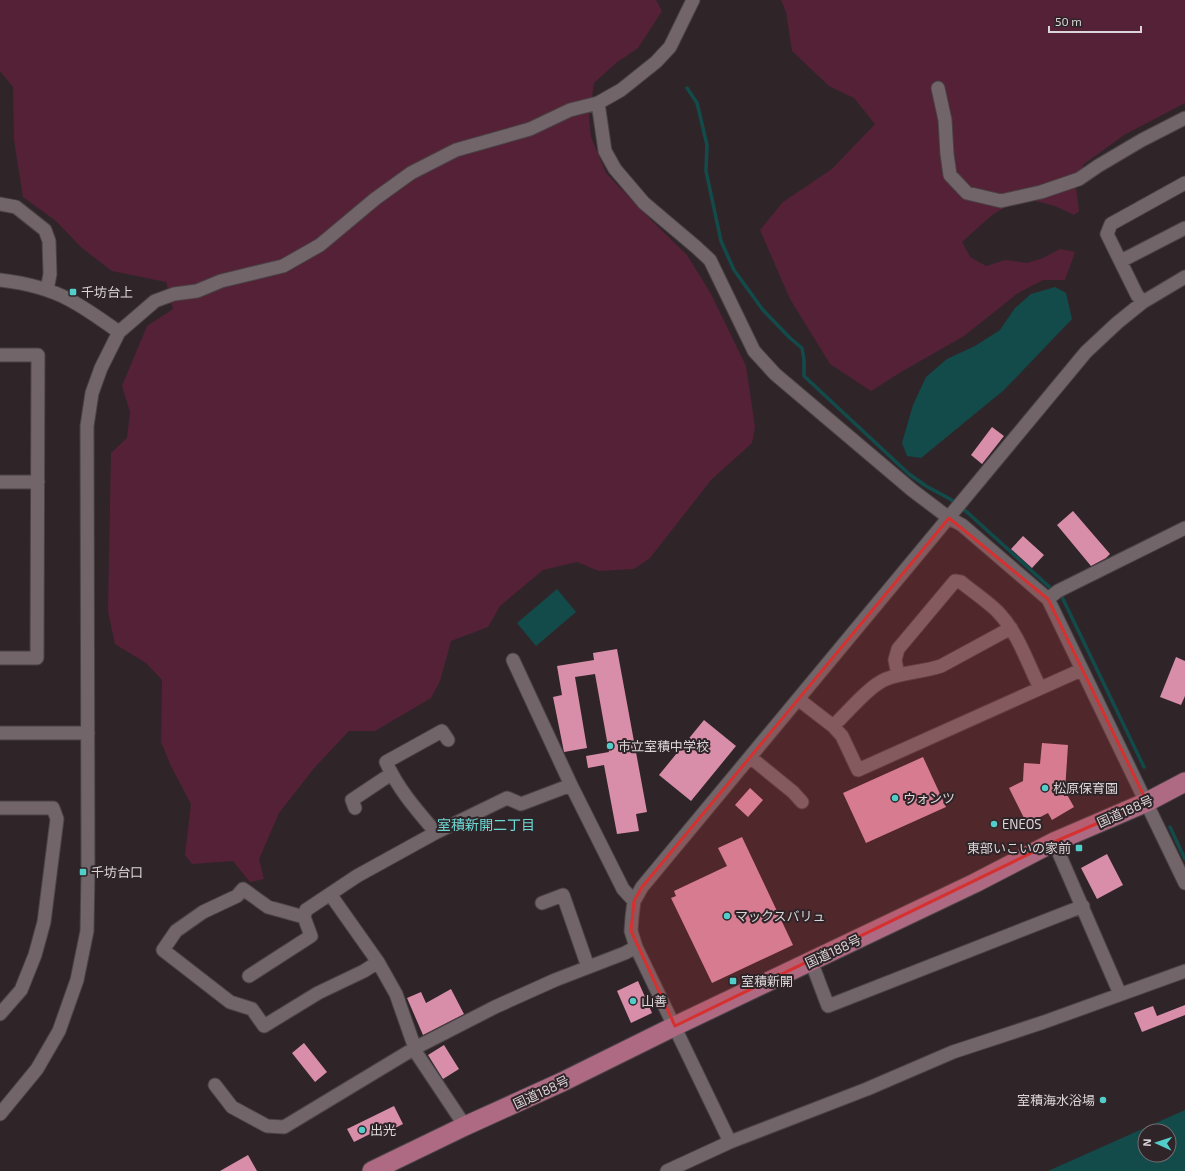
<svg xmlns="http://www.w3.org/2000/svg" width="1185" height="1171" viewBox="0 0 1185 1171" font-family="'Exo 2','Noto Sans JP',sans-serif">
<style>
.green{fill:#552137}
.water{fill:#124b4a;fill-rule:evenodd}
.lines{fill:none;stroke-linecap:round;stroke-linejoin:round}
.stream{stroke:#124b4a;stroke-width:3.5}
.building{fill:#d88ea9}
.minor-casing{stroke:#4a4244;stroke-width:15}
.highway-casing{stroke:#4a4244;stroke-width:21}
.minor{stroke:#716569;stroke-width:13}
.highway{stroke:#ae6983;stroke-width:19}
.marked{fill:#d63131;fill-opacity:0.2;stroke:#d63131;stroke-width:3;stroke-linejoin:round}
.poi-dot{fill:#53cdc9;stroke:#2f2529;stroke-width:1.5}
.labels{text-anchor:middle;stroke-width:4;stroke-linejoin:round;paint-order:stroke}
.poi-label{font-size:13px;fill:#dcd5d7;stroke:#2f2529;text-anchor:start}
.street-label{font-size:13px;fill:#dcd5d7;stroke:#2f2529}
.neighbourhood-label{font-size:14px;fill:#6cd8d4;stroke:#2f2529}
</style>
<rect width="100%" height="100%" fill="#2f2529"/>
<!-- green -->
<path class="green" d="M0,0h656l6,11 -24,37 -22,15 -22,20 -5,34 2,20 15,36 41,43 40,39 24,39 35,72 9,61 -3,16 -41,37 -61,78 -16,11 -35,2 -22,-9 -34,8 -43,36 -12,21 -37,14 -11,40 -9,17 -56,33h-26l-34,36 -36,46 -20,46 5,20 -14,3 -17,-21 -41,3 -7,-9 6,-51 -20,-38 -10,-24 1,-62 -16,-17 -31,-19 -7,-33 3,-158 16,-15 3,-26 -8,-26 25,-60 26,-17 -7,-27 -54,-11 -30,-23 -26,-27 -33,-24 -9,-57 -1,-53 -13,-16z
M781,0h404v103l-61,32 -40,29 -9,16 4,31 -5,4 -19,-9 -19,-5 -22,1 -22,13 -30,27 8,15 16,9 19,-6 22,3 16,-5 17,-9 15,3 -10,28h-22l-25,13 -54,43 -63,36 -30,19 -41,-27 -40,-65 -30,-69 23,-28 49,-33 43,-45 -21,-26 -25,-12 -37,-35 -6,-39z"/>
<!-- water -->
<path class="water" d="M1055,287l11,6 6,26 -68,71 -83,68 -14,-2 -5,-13 11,-38 13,-28 21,-18 28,-13 25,-16 15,-22 16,-14z
M557,589l19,23 -40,34 -19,-23z
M1185,1110v61h-137zM1145,1131h24v24h-24z"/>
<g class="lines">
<!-- stream -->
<path class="stream" d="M687,88l10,15 10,42 -1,26 15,70 13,29 29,40 27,28 12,10 2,12v16l105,98 17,12 24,13 18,14 86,78
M1059,595l3,2 82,170
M1170,827l15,32"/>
</g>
<!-- building -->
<path class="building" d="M992,427l12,9 -22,28 -11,-9z
M1073,511l37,43 -4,4 -15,8 -34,-41z
M1023,536l21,19 -12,13 -21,-19z
M617,649l30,163 -11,2 3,17 -22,3 -13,-69 -16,3 -2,-12 23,-4 -14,-78 -20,3 12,71 -23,4 -11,-55 9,-2 -5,-29 37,-6 -1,-7z
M1176,657l9,4v35l-4,9 -21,-8z
M704,720l32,26 -45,55 -32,-26z
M1042,743l26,2 -3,46 9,16 -22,13 -4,-7 -21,11 -18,-36 14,-7 1,-18 16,1z
M923,757l23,50 -80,36 -23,-50z
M750,788l13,12 -15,17 -13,-12z
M742,837l51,108 -81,38 -41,-85 5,-2 -2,-5 53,-25 -9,-18z
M1107,854l16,31 -26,14 -16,-31z
M638,981l14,32 -21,10 -14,-32z
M451,989l13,25 -41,21 -16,-37 14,-6 5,11z
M1185,1005v10l-43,17 -8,-19 19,-7 4,10z
M304,1043l23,29 -12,10 -23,-29z
M444,1045l15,24 -16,10 -15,-24z
M394,1106l9,18 -20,10 -3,-5 -26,13 -7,-13z
M248,1155l9,16h-37z"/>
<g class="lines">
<defs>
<path id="minor" d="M938,88l7,32 2,34 3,21 17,18 34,8 40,-9 38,-13 19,-13 44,-26 43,-22
M598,103l7,48 10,18 29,34 52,44 14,13 44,91 21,23 137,116 37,28 13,7 86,74 137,284
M0,204l16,3 29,23 4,11 1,33 -3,16
M1121,261l64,-33
M0,280c25,3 48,8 70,20 17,9 33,21 49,32
M1143,302l-6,-7 -30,-61 4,-10 74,-41
M0,355h38l-1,303h-37
M0,482h38
M1048,599l10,-8 127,-63
M513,660l58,125 52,104 11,12
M898,675l-3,-15 3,-11 57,-68 6,1c12,10 26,19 37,30 20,21 29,50 42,76
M798,699l35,27 9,10 16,34 223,-100
M833,726c14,-13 36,-40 53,-47 18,-7 37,-7 55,-13l70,-38
M0,733h88
M750,757l43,35 9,10
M0,808h53l4,11 -13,103 -9,33 -14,35 -21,24
M355,808l-3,-8 39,-26
M435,833l-3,-5c-18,-21 -35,-41 -46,-66l56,-31 6,9
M1054,842l66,152
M330,894l48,68 18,32 21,60 48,72
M542,903l21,-8 25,72
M304,917l-36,-10 -25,-18 -6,7 -34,16 -27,19 -13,19 67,52 22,7 12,17 54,-33 46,-22 14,-9
M811,961l17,45 255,-100
M249,976l62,-40 -7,-19 2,-7 51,-34 78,-43 72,-35 14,6 50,-19
M215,1085l17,22 35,19 17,1 131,-79 80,-41 60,-27 70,-27 11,-6
M0,1114l37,-45 22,-38 18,-51 10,-49 1,-59 -1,-446 5,-33 9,-25 18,-36 36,-31 19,-7 23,-3 24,-10 62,-15 37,-21 55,-46 36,-26 45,-23 74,-21 40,-19 28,-7 23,-13 35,-28 14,-15 23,-47
M730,1142l-94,-195 -5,-16 1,-14 2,-16 8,-14 444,-535 31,-29 26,-21 42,-25
M667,1171l63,-29 137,-53 86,-37 91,-30 141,-51"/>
<path id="highway" d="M372,1171l93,-45 97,-44 113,-56 300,-143 79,-41 93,-40 38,-20"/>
</defs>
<!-- minor casing -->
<use href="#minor" class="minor-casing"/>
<!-- highway casing -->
<use href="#highway" class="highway-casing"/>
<!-- minor -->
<use href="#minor" class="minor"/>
<!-- highway -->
<use href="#highway" class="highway"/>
</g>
<!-- marked area -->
<path class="marked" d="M949,518l99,81 99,203 -93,40 -379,184 -44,-95 3,-30 8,-14z"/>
<!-- markers -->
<g class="poi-dot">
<rect x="69" y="288" width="8" height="8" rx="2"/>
<circle cx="610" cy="746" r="4"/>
<circle cx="1045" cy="788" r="4"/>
<circle cx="895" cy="798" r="4"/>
<circle cx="994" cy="824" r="4"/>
<rect x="1075" y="844" width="8" height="8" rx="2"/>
<rect x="79" y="868" width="8" height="8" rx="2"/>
<circle cx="727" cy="916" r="4"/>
<rect x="729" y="977" width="8" height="8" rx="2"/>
<circle cx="633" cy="1001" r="4"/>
<circle cx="1103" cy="1100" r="4"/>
<circle cx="362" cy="1130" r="4"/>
</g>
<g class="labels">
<!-- poi labels -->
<g class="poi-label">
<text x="81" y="297">千坊台上</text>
<text x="618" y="751">市立室積中学校</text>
<text x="1053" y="793">松原保育園</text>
<text x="903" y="803">ウォンツ</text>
<text x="1002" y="829">ENEOS</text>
<text x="1071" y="853" text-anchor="end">東部いこいの家前</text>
<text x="91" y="877">千坊台口</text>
<text x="735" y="921">マックスバリュ</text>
<text x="741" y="986">室積新開</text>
<text x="641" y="1006">山善</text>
<text x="1095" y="1105" text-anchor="end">室積海水浴場</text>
<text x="370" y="1135">出光</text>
</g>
<!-- street labels -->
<g class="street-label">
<text transform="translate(1125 811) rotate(-24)" y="5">国道188号</text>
<text transform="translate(833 951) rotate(-25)" y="5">国道188号</text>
<text transform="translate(541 1092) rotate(-25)" y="5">国道188号</text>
</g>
<!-- neighbourhood labels -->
<g class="neighbourhood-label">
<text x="486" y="830">室積新開二丁目</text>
</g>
</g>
<!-- north arrow -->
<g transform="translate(1157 1143) rotate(273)"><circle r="19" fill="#2f2529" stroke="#746b6f"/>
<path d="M0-3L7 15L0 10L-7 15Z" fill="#53cdc9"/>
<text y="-6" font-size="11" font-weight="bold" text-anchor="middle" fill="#dcd5d7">N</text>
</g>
<!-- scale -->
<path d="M1049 26v6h92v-6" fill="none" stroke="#dcd5d7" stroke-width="2"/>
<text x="1055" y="26" font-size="12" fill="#dcd5d7" stroke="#2f2529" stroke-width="3" paint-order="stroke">50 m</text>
</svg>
